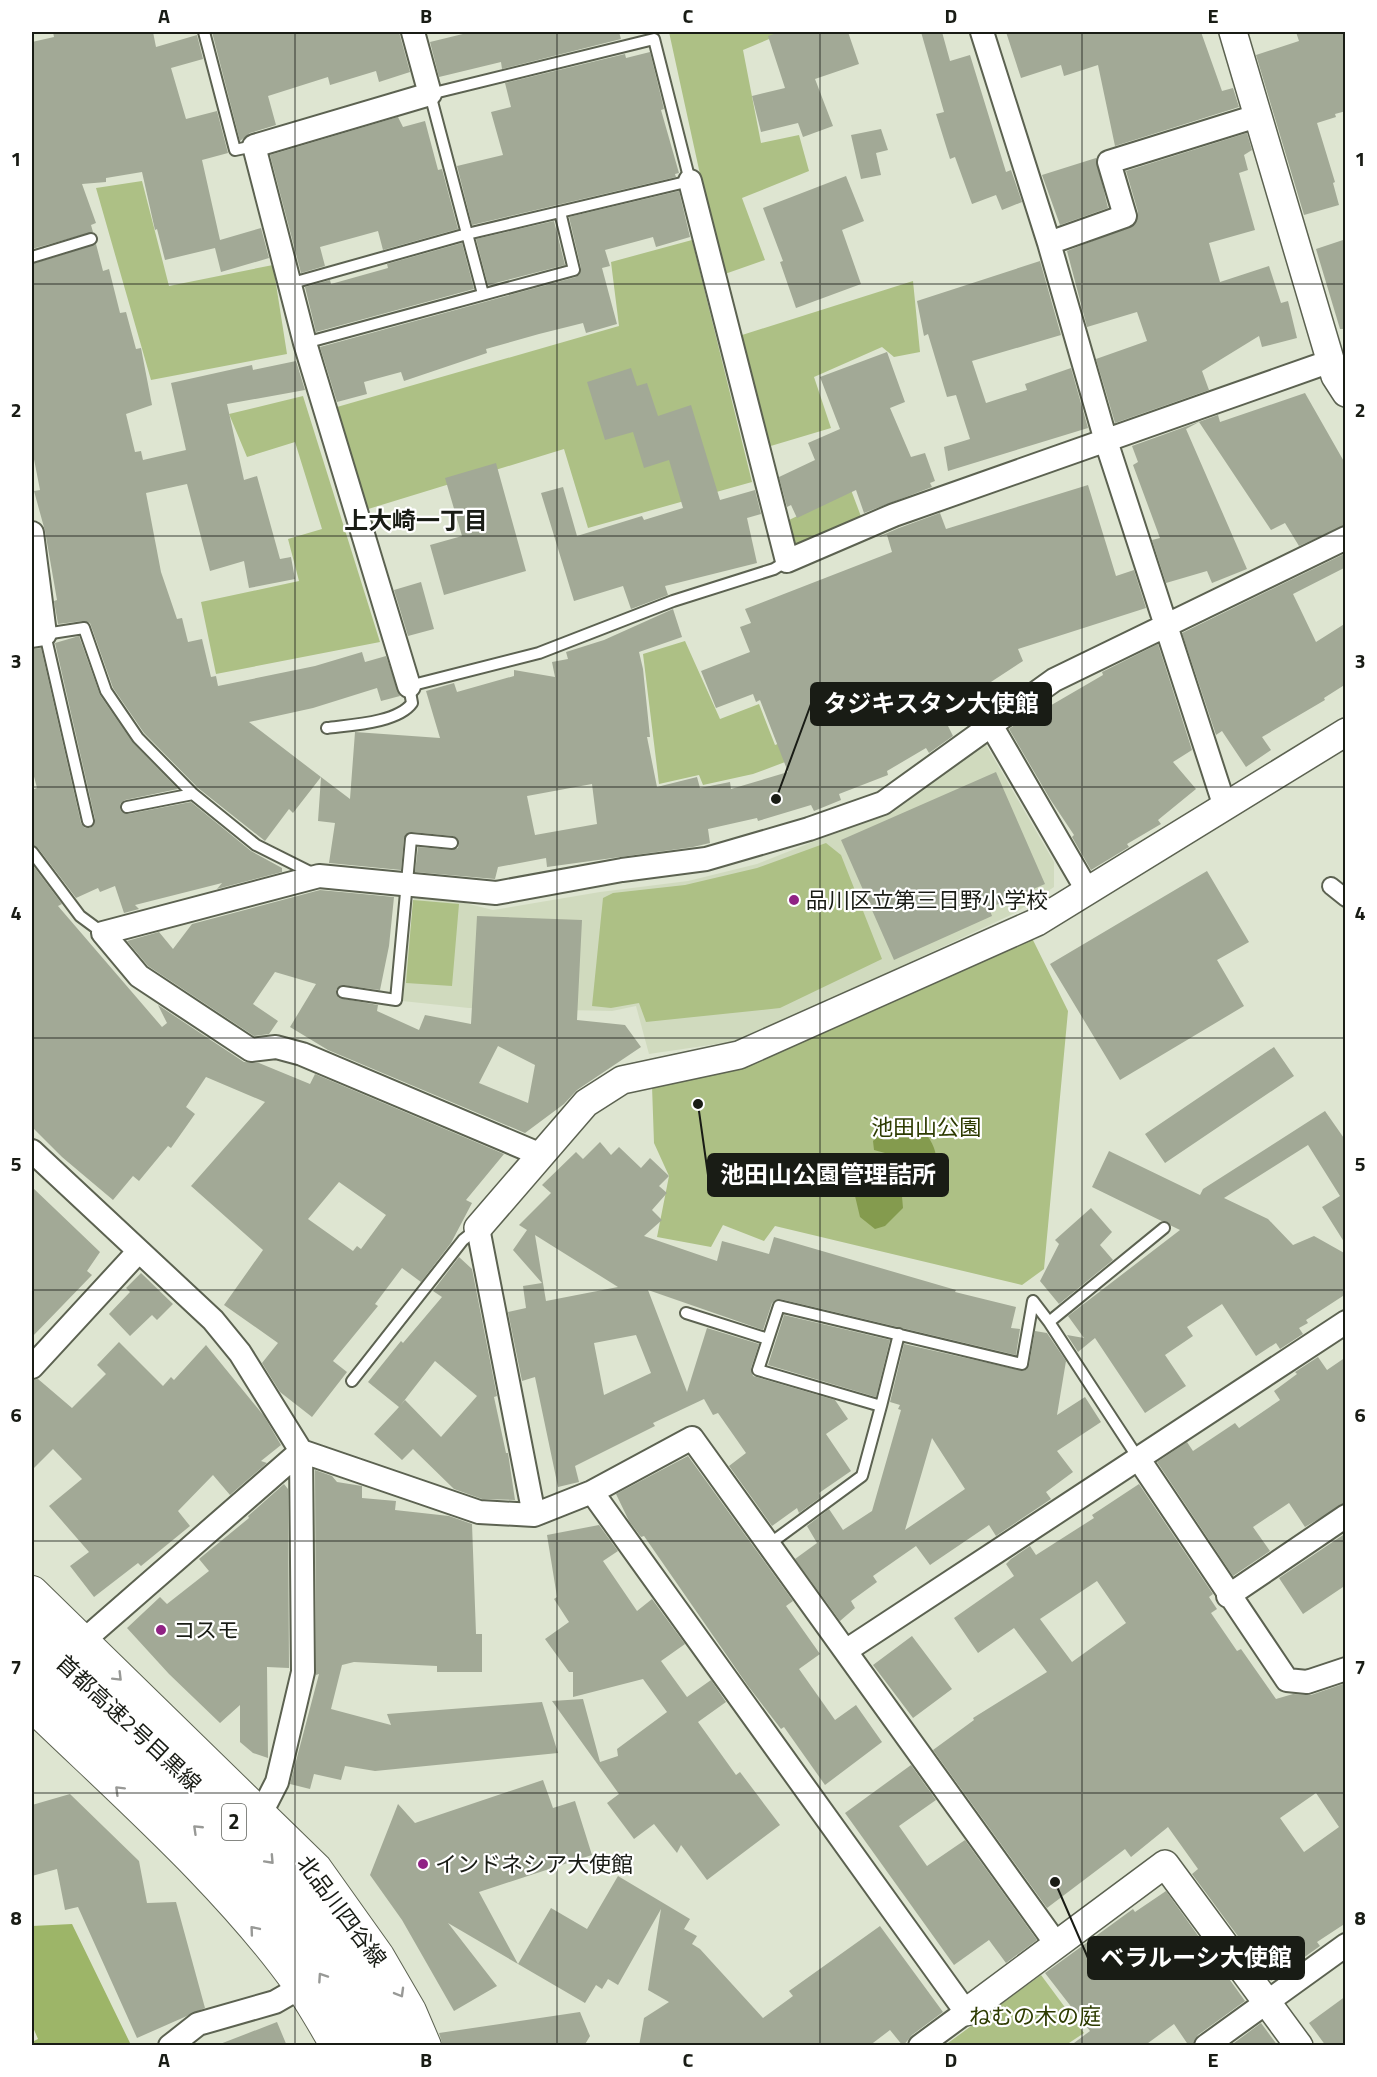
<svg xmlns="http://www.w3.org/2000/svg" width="1377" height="2077" viewBox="0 0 1377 2077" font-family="'Titillium Web','Noto Sans JP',sans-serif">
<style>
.built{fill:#d0dabe}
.green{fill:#adc085}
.forest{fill:#9db568}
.water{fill:#849b4e}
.building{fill:#a2a996;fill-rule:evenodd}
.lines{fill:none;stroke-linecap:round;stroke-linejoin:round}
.service-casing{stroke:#5c6251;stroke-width:14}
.pedestrian-casing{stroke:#5c6251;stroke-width:20}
.minor-casing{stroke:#5c6251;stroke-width:26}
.tertiary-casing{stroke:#5c6251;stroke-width:30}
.secondary-casing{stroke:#5c6251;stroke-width:34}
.motorway-casing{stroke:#5c6251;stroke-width:36}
.service{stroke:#fff;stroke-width:10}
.pedestrian{stroke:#fff;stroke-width:16}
.minor{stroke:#fff;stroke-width:22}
.tertiary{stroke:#fff;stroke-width:27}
.secondary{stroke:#fff;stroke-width:32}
.motorway{stroke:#fff;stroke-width:33}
.oneway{stroke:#989996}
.grid{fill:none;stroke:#191c15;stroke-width:1.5;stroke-opacity:0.55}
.poi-dot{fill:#902284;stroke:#fff;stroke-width:2}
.labels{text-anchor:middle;stroke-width:4.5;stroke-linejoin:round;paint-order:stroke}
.shield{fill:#fff;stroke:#5e605b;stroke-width:1.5}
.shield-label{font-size:21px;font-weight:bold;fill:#191c15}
.poi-label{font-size:22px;fill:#191c15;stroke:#fff;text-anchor:start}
.park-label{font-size:22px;fill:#2d3b00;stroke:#fff}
.street-label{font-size:22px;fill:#191c15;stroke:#fff}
.neighbourhood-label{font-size:24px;font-weight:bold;fill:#191c15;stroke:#fff}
.leader{fill:none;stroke:#191c15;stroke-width:2}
.callout-dot{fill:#191c15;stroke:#fff;stroke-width:2}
.callout{fill:#191c15;stroke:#191c15;stroke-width:2}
.callout-label{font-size:24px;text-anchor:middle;font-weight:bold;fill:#fff}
.neatline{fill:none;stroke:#191c15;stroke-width:2}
.grid-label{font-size:20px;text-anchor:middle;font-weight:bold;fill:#191c15}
</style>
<rect width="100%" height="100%" fill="#dee5d1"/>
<!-- built -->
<path class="built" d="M985,743l69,119v25l-39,26 -271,127 -95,14 -13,-48 -24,5 -143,-3 -67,-7 12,-104 51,6 28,7 107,-18 88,-11 69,-17 134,-53z"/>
<!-- green -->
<path class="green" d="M669,32h117l-43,18 18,93 38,-8 10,36 -67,27 23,62 -43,15z
M142,181l27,105 104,-21 14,89 -136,26 -55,-192z
M692,240l60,242 -164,46 -24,-79 -199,61 -28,-103 282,-81 -8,-64z
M913,281l7,71 -26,5 -12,-10 -68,30 17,51 -67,20 -25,-112z
M303,396l77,246 -164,32 -15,-72 98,-21 -11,-42 34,-10 -27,-87 -48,15 -18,-43z
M851,490l11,29 -67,29 -8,-27z
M685,641l35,78 39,-15 16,41 61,-24 8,19 -91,34 -50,11 -4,-10 -40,9 -16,-130z
M826,843l15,12 41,104 -102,49 -134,14 -7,-19 -28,5 -19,-2 11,-108 10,-5 72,-8 72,-17z
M413,900l46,4 -7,82 -46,-3z
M1031,936l37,75 -24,258 -22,16 -247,-59 -11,15 -41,-16 -12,22 -54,-10 12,-61 -15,-33 -2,-57z
M1041,1975l43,58 -18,12h-116l-2,-2z"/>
<!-- forest -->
<path class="forest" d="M72,1924l59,121h-99v-3l6,-3 -6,-14v-99z"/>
<!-- water -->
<path class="water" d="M910,1116c21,22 37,39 17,68l-26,1 2,23 -18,18 -10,3 -15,-12 -5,-21c13,-20 32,-15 30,-43l-11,-3 -1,-9 24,-24z"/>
<!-- building -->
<path class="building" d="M53,32h100l3,15 41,-12 6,24 -32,9 15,51 31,-8 11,42 -26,7 18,80 41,-12 8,30 -48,14 -6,-24 -50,12 -8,-31 -2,1 -13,-58 -36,6v4l-24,2 14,39 -5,2 2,7 -61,17v-207l22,-5z
M212,32h187l11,40 -31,10 -3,-11 -46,14 -2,-8 -60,19 8,29 -26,8 -10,8z
M471,32h148l2,7 -119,30 -1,-7 -62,15 -9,-35z
M780,32h68l11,32 -44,15 18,47 -30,11 -5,-14 -37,9 -9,-36 33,-8 -17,-52z
M921,32h21l8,29 20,-6 36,117 5,-2 11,32 -20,8 -6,-15 -24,9 -17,-47 -5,2 -14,-45 8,-2z
M1006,32h195l21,59 11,-3 6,19 -124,39 -17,-81 -34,11 -3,-11 -40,13z
M1296,32h50v79l-11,3 1,3 -19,6 18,59 -2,1 6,22 -35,10 -48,-160 43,-14z
M650,52l14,57 -3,1 18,63 -4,1 1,3 -204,48 -15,-59 46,-11 -12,-43 20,-5 -6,-24 120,-29 1,4z
M398,117l5,10 22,-6 13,49 4,-1 16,60 -75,21 -5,-19 -58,16 5,19 -24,7 -31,-118z
M881,129l7,21 -12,3 5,22 -20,4 -10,-44z
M1247,133l5,17 -8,5 4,15 -9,3 16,57 -46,13 11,39 49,-16 12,37 7,-2 9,37 -35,9 -3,-11 -57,35 7,19 -94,33 -19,-64 51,-18 -10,-29 -50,15 -20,-76 68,-27 3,-12 -12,-41z
M1096,158l12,50 -48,17 -18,-50z
M846,176l18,45 -22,9 19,54 -65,24 -16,-46 3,-1 -20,-53z
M679,191l11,46 -34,10 -3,-10 -48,13 5,16 -8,2 15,56 -31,9 -3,-10 -44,11 -53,15 1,4 -83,28 -3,-9 -37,10 3,12 -30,8 -17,-55 256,-70 5,-9 -12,-51z
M554,221l11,44 -77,20 -12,-46z
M1346,239v90h-6l-24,-80z
M462,243l12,46 -158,43 -11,-45 25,-7 1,4 57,-16 -1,-4z
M96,244l7,27 6,-2 11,44 6,-1 10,37 5,-1 11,57 -26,9 9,38 6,-1 2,9 43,-10 -15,-67 81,-18 1,5 43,-9 9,29 -78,14 17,76 13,-4 23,83 11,-2 4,22 -46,9 -5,-27 -34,10 -23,-87 -41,9 15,79 16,47 5,-1 6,24 14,-3 9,38 5,-1 2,10 97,-20 47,-14 3,10 21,-6 14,40 -19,5 -4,-13 -64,20 -64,14 72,55 -28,36 -4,-4 -24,32 -67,-53 -54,-55 -31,-45 -23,-65 -7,-2 -25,3 -4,-23 3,-1 -12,-69 -11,-40 6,-1 -8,-41v-185z
M1040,261l21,74 -89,26 14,42 41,-13 -2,-6 46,-16 17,60 -140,43 -4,-24 26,-8 -14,-44 -9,2 -19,-63 -4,2 -7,-35z
M887,352l18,50 -15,6 21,49 14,-4 10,28 -5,2 2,4 -68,26 -8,-23 -59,28 -6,-13 -4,2 -8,-30 36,-17 -7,-17 32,-14 -20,-52z
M631,368l6,18 10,-3 11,33 33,-11 29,95 35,-10 6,24 -14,4 10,45 -92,23 3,9 -37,14 -8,-23 -49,15 -33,-108 22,-6 14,49 65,-20 2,4 39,-12 -14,-48 -25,8 -11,-36 -28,8 -18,-58z
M1305,393l41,72v60l-47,21 -14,-23 -14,7 -72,-108 -13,7 61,140 -35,14 -5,-12 -41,12 -14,-43 8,-2 -27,-73 5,-3 -6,-16 86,-31 2,7z
M496,463l30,108 -82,24 -14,-50 32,-9 -17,-58z
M1088,485l28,91 18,-6 12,38 -128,41 5,12 -81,53 11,22 -24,17 -3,-5 -39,23 1,4 -49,19 2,6 -27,11 -3,-6 -53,16 -1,-3 -49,11 2,14 -17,4 -146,20 -1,-9 -48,9 -3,12 -80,-7 3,-25 34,3 6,-2 1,-5 -6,-7 -41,-4 -8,6 -3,32 -72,-7 6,-40 -17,-2 3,-44 29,22 5,-67 85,6 -14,-47 28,-8 3,9 57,-16v-6l41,7 -3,-15 16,-3 -2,-7 38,-12 69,-31 9,28 -43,15 4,17 7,68h-3l10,50 40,-10 3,11 30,-6 1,7 57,-17 -28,-72 -4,2 -3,-8 -37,14 -15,-37 49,-19 -10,-25 11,-4 -6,-14 147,-57 -5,-17 -9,2 21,-9 41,-15 6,16zM592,784l5,40 -62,11 -8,-39z
M1346,553v14l-53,27 23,48 30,-19v61l-22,14 1,2 -63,37 9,13 -25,17 -24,-36 -6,4 -34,-102z
M421,582l13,47 -26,7 -14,-46z
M79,636l21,59 33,48 45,46 -53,11 -5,4 1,7 7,3 63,-12 60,49 31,17v4l-65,17 5,-6 -87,22 4,4 -15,4 -9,-27 -15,6 -2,-4 -22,10 -38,-50 -6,-3v-55l5,-2 -5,-19v-120l9,-1 40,175 4,5h5l5,-9 -40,-176z
M1158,644l34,106 -19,12 23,27 -38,31 3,4 -34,20 2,3 -38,23 -19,-33 2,-2 -24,-36 -41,-70 37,-26 2,4 55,-32 -1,-3z
M996,772l49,112 -56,24 3,8 -98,44 -53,-120z
M32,864l30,40 -4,2 104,121 5,-4 -9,-18 86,57 15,1 51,21 5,-10 189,80 -38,46 6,3 -21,40 -30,39 -19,-14 -27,36 3,2 -45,55 14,11 -35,45 -32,-25 -18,-29 16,-20 -54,-38 39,-55 -72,-64 74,-84 -59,-25 -20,30 9,7 -24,34 -3,-2 -29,35 -6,-5 -20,24 -51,-43 -30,-30zM339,1182l47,33 -25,34 -4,-3 -4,5 -45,-32z
M1207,871l42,71 -32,18 27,46 -124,74 -70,-116z
M320,890l74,7 -5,49 -9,44 -39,-5 -5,5 3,8 39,7 -1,6 42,19 6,-15 46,9 6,-108 105,4 -5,100 48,5 16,22 -64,43 -13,14 -39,29 -197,-83 -38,-23 26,-43 -41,-12 -22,32 25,17 -9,13 -15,2 -106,-70 -21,-25 32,-9 14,17 19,-25zM498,1046l37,19 -7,38 -49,-20z
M1274,1047l20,29 -129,87 -20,-29z
M1325,1111l21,30v104l-24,-38 18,-11 -32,-51 -84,53 44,21 25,26 21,-9 32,18v40l-40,26 2,3 -9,5 4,6 -23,15 -4,-6 -20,13 -34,-52 -35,23 6,9 -28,19 21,31 -41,27 -50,-75 -17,14 -11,-17 17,3 -16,-22 112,-86 -88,-43 17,-36 91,44 3,-6z
M600,1142l11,13 8,-8 22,21 9,-10 19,18 -10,10 8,7 -15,17 10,10 -18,16 73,25 5,-20 47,13 5,-17 182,53 -1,2 61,15 -5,21 9,1 -4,26 -236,-56 -8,4 -9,27 -115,-40 39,102 20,-64 52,16 -8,24 2,8 82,24 13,19 -22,15 25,37 -32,22 2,4 -22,16 -2,-5 -25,18 -43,-60 17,-13 -28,-40 -5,2 -9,-16 -51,24 2,3 -80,40 4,16 -21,5 -23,-110 -13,4 -14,-69 18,-4 -3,-22 19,-3 -29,-33 14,-20 -8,-5 32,-32 -9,-8 34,-33 7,7zM535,1235l83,52 -72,14zM636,1335l15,38 -47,22 -10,-52z
M32,1187l68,65 -13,19 5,4 -60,62z
M1091,1208l21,24 -12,13 13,15 -54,44 -19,-23 19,-37 -4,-4z
M459,1257l13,12 25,127 -3,1 12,56h2l7,47 -33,-1 -28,-10 -41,-40 -11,11 -28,-26 25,-27 -31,-25 33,-41 2,2 39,-46 -9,-6zM435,1361l42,35 -36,41 -36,-37 -5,6z
M141,1273l32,31 -16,16 -5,-5 -22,21 -21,-22 21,-22 -4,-4z
M784,1315l106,25 -14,57 -108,-32z
M1035,1331l12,2 19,28 -9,54 28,-18 16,25 -44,29 16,21 -27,20 5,7 -55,37 -7,-11 -59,40 -14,-19 -43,30 4,6 -26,19 4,7 -15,13 -45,-62 22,-16 -10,-17 22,-17 14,21 29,-19 29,-101 -3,-1 2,-4 -10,-3 14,-58 120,27 5,-6zM932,1438l33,51 -60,41z
M119,1342l44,44 8,-9 3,3 32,-35 58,71 17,29 -20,16 6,2 -37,32 -17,-20 -35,36 12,15 -49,40 -3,-3 -44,34 -24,-31 19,-14 -40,-46 33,-27 -29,-30 -21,21v-90l6,-1 34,29 34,-34 -9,-9z
M1318,1357l9,13 19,-13v146l-41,24 -16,-24 -36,24 17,24 -37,25 -76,-114 30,-20 6,9 42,-28 4,5 41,-28 -6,-9 23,-17 -2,-2z
M688,1456l105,145 -7,5 34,48 -21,15 36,51 21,-15 26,37 -57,43 -41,-58 -3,2 -33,-43 -104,-150 -3,1 -12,-16 -13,-27z
M315,1470l17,6 5,6 25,4v12l34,3 -1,9 54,6 23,8 4,110h6v38h-45v-6l-83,-4 -12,3 -11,44 60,16 -4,-11 155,-12 16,51 -183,18 -30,-5 -4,14 -27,-6 -4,15 -20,-5 29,-110 -3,1z
M284,1484l4,5 1,179 -22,-1 1,91 -15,-5 -13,-11v-37l-20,18 -51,-49 -42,-46 33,-31 7,7 42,-33 -10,-12 50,-41 -1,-2z
M1139,1484l74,110 -4,3 8,12 -6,4 26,38 4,-2 35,50 17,-5 18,1 35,-12v240l-29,19 3,4 -49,35 -79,-107 6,-5 -30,-42 -37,30 -6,-8 -78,59 -114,-158 41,-30 -1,-2 74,-46 -33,-44 -36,25 -24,-35 60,-42 -8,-12 5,-5 19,-13 6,9 58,-37 -2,-3zM1097,1581l29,42 -54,39 -32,-43zM1316,1793l23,34 -35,25 -24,-34z
M599,1525l19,26 -15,10 34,50 15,-12 33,45 -24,17 26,36 24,-17 15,22 -28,20 38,53 4,-3 40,53 -73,55 -26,-35 -4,8 -23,-29 -20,15 -27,-36 12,-9 -67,-93 31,-2 17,63 18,-6 -1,-7 50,-37 -24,-33 -70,18v-25h-4l-24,-33 24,-17 -15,-23 3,-2 -10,-62z
M1346,1533v52l-43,29 -24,-36z
M912,1636l40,53 -39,29 -40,-53z
M911,1765l25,35 -37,26 28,40 38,-26 72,100 -31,23 -17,-23 -35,25 -109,-152z
M543,1780l10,28 22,-7 17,54 -113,37 39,72 -70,-41 49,63 -43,25 -52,-91 -32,-45 28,-71 17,19z
M70,1794l69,67 8,42 29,-1 29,106 -68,30 -59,-131 -13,3 -8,-41 -25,7v-71z
M618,1876l72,43 -6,10 13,7 -5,8 8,5 63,69 30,-22 -4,-5 91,-65 63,86 -31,23 -9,11 -13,-16 -21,16h-230l5,-28 25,-16 -21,-12 13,-81 -43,76 -10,-6 -6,10 -6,-4 -11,18 -67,-39 33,-56 36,21z
M1166,1891l79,110 -47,34 -5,11h-4l-15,-22 -30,22h-74l20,-15 -45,-58 88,-64 2,3z
M1346,1996v50h-20l-17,-23z
M580,2012l10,24 -6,10h-141l-4,-13z
M277,2022l10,24h-67v-2z
M1261,2023l17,23h-48z"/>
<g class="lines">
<defs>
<path id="service" d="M204,32l31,118 19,-4
M32,257l59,-18
M289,284l178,-50 223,-53 -36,-142 -224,55 53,200
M305,343l269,-73 -14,-58
M327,728c22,-3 71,-5 85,-25l-3,-17 130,-33 134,-52 101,-32 13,-8
M127,807l66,-13
M88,821l-43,-187 39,-6 22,63 32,47 55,56 63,51 60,30
M32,852l48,64 23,17
M343,992l53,8 15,-161 41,4
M686,1313l82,26
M1049,1322l115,-94
M352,1381l111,-141 15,-12
M881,1406l18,-72
M768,1545l94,-69 19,-70 -123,-36 21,-64 243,58 11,-63 16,21 89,136"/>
<path id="pedestrian" d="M1331,886l15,12"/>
<path id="minor" d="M982,32l67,211 57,198 119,366
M690,181l97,380 107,-46 437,-154
M1049,243l76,-27 -16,-54 148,-46
M32,533l13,101 -13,2
M409,686l-104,-343 -51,-197 176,-52 -17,-62
M991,725l96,165
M32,1151l181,169 27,33 61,98 2,221 -26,110 -17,33
M541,1155l-239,-101 -26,-7 -25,3 -112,-74 -36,-43 216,-57 177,17 126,-23 84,-11 103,-30 74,-26 171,-123 292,-142
M478,1228l56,287
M32,1367l106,-115
M301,1451l178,61 55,3 58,-23 100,-54 365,507
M1138,1458l149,222 20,2 39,-13
M592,1492l374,520 -46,34
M1228,1596l118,-80
M82,1642l219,-191
M847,1650l499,-328
M170,2046l28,-22 77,-22 26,-15
M1206,2046l140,-101"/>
<path id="tertiary" d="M1233,32l102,344 11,17
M478,1228l108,-125 36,-23 117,-25 298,-133 309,-190
M966,2012l199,-148 134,182"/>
<path id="secondary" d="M32,1592l284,277 62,87 32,55 15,35
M32,1705c89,86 198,181 269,282 13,19 24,39 36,59"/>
<path id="motorway" d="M32,1630c133,129 284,246 367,416
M32,1671c120,116 252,224 331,375"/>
</defs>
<!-- service casing -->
<use href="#service" class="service-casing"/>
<!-- pedestrian casing -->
<use href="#pedestrian" class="pedestrian-casing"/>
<!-- minor casing -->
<use href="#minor" class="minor-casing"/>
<!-- tertiary casing -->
<use href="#tertiary" class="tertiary-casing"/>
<!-- secondary casing -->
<use href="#secondary" class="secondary-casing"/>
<!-- motorway casing -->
<use href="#motorway" class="motorway-casing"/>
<!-- service -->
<use href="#service" class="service"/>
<!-- pedestrian -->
<use href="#pedestrian" class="pedestrian"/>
<!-- minor -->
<use href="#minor" class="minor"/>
<!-- tertiary -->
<use href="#tertiary" class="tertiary"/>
<!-- secondary -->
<use href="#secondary" class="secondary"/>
<!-- motorway -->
<use href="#motorway" class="motorway"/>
</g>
<!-- one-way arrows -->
<defs><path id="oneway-chevron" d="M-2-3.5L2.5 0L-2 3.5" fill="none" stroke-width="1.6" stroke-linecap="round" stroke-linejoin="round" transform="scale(1.5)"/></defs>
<g class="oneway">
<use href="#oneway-chevron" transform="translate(118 1677) rotate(45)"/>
<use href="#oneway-chevron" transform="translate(119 1790) rotate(-135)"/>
<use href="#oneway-chevron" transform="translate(197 1829) rotate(-136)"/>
<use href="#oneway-chevron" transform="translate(270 1860) rotate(47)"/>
<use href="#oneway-chevron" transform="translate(254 1930) rotate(-130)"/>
<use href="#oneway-chevron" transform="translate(322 1977) rotate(-124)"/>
<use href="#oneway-chevron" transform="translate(400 1993) rotate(60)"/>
</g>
<!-- grid -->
<path class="grid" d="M295,32v2014M557,32v2014M820,32v2014M1082,32v2014M32,284h1314M32,536h1314M32,787h1314M32,1038h1314M32,1290h1314M32,1541h1314M32,1793h1314"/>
<!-- markers -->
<g class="poi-dot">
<circle cx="794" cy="900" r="6"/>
<circle cx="161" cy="1630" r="6"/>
<circle cx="423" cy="1864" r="6"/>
</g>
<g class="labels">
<!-- shield labels -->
<rect class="shield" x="222" y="1804" width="24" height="36" rx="4.5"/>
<g class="shield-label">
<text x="234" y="1829">2</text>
</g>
<!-- poi labels -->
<g class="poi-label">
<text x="806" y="908">品川区立第三日野小学校</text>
<text x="173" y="1638">コスモ</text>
<text x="435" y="1872">インドネシア大使館</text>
</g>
<!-- park labels -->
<g class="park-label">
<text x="926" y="1135">池田山公園</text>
<text x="1035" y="2024">ねむの木の庭</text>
</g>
<!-- street labels -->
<g class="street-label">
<text transform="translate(129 1723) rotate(43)" y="8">首都高速2号目黒線</text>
<text transform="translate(342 1911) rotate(53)" y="8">北品川四谷線</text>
</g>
<!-- neighbourhood labels -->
<g class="neighbourhood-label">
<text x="416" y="529">上大崎一丁目</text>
</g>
</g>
<!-- callouts -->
<path class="leader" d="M776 799L811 704M698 1104L708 1175M1055 1882L1088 1958"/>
<g class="callout-dot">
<circle cx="776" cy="799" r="6"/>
<circle cx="698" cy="1104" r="6"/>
<circle cx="1055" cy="1882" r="6"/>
</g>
<g class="callout">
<rect x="811" y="683" width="240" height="42" rx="6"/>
<rect x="708" y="1154" width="240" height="42" rx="6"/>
<rect x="1088" y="1937" width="216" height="42" rx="6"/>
</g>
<g class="callout-label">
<text x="931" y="712">タジキスタン大使館</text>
<text x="828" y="1183">池田山公園管理詰所</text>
<text x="1196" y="1966">ベラルーシ大使館</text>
</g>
<!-- border -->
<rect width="1377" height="2077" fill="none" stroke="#ffffff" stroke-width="66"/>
<rect x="33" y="33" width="1311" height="2011" class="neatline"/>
<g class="grid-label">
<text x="164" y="23">A</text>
<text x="426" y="23">B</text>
<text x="688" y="23">C</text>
<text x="951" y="23">D</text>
<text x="1213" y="23">E</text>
<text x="16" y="166">1</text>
<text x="1360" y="166">1</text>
<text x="16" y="417">2</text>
<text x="1360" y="417">2</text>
<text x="16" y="668">3</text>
<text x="1360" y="668">3</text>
<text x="16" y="920">4</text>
<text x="1360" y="920">4</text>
<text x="16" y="1171">5</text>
<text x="1360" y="1171">5</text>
<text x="16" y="1422">6</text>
<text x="1360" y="1422">6</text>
<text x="16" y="1674">7</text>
<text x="1360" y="1674">7</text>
<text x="16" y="1925">8</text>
<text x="1360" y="1925">8</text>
<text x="164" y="2067">A</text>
<text x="426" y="2067">B</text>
<text x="688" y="2067">C</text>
<text x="951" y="2067">D</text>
<text x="1213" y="2067">E</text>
</g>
</svg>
